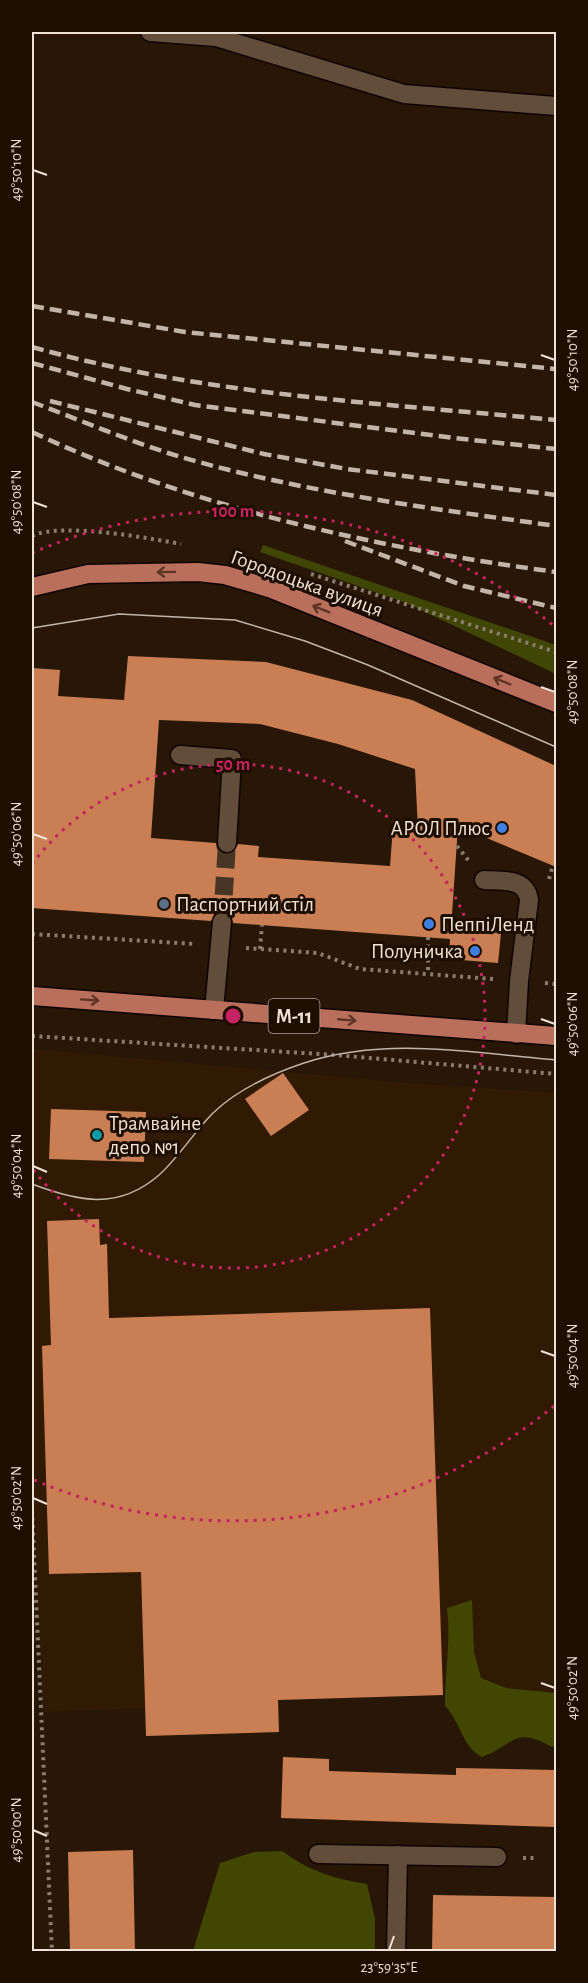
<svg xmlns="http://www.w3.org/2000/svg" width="588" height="1983" viewBox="0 0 588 1983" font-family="'Alegreya Sans',sans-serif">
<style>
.built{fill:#301a03}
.green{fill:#404706}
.forest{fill:#414700}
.building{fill:#c97e54;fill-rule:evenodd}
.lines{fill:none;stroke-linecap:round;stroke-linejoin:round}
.minor-tunnel{stroke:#463525;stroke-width:18;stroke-dasharray:18 9;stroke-linecap:butt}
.minor-casing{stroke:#100300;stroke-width:21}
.major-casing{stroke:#100300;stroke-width:21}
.path{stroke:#8a7c6e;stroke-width:4;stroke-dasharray:3 4.5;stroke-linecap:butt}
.minor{stroke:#614d3a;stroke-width:18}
.major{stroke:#ba6f5d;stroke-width:18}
.tram{stroke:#c2b5a8;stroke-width:1.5}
.rail{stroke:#c2b5a8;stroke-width:4.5;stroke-dasharray:12 6;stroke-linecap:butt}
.oneway{stroke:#5c3525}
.ticks{fill:none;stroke:#eee2d7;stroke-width:2}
.ring{fill:none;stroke:#c42261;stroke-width:3;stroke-dasharray:3 6}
.shop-dot{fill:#3f7fe0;stroke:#1e0e00;stroke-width:2}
.service-dot{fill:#5c6f8a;stroke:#1e0e00;stroke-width:2}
.culture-dot{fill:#0f9aa8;stroke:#1e0e00;stroke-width:2}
.labels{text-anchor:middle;stroke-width:6;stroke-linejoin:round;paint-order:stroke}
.shield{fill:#1e0e00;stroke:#b0a296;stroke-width:1.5}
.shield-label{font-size:20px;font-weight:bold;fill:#eee2d7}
.street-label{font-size:21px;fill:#eee2d7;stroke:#1e0e00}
.poi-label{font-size:21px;fill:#eee2d7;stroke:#1e0e00;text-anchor:start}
.centre{fill:#c42261;stroke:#1e0e00;stroke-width:3}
.ring-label{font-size:18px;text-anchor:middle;font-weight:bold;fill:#c42261;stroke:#1e0e00;stroke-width:6;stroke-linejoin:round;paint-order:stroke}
.neatline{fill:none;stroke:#eee2d7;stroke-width:2}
.ticks-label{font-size:15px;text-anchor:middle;fill:#eee2d7}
</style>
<rect width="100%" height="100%" fill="#281706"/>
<!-- built -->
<path class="built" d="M32,1049l375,34 149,10v613l-113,-11 -165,5 1,32 -133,4 -1,-28 -102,4 -11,-242z"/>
<!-- green -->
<path class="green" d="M263,545l293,100v29l-152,-72 -144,-50z"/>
<!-- forest -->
<path class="forest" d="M472,1600l2,52 7,26 25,10 50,5v52l-4,2c-39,-22 -37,-2 -70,10 -20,-10 -21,-35 -37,-51 0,-33 6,-65 2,-98z
M282,1851c27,20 53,28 85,33l8,35v32h-182l27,-88 34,-11z"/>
<!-- building -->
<path class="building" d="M128,656l138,6 146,38 144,66v101l-98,-41 -7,103 50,4 -3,30 -49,-4 1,-20 -217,-16 -1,-6 -8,-6 -7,1 -6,9 -179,-13v-240l28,2 -2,26 66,4zM159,720l101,4 78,20 77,25 3,61 -25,-3 -3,39 -132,-9 1,-11 -21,-2 -5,9 -7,1 -9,-5 -1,-6 -65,-5z
M283,1073l26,37 -38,26 -26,-37z
M51,1109l95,3 -2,50 -95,-3z
M99,1219l1,26 7,-1 2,74 321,-10 13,387 -165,5 1,32 -133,4 -5,-164 -92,2 -7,-228 9,-1 -4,-124z
M283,1757l46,2v12l127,4v-7l100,2v57l-275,-9z
M133,1850l2,102h-65l-2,-100z
M433,1895l123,2v55h-124z"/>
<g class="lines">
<!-- minor-tunnel -->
<path class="minor-tunnel" d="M222,922l5,-79"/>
<defs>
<path id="minor" d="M150,32l66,5 188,57 152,12
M180,755l52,4 -5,84
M484,880c19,1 42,-2 45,20l-10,81 -3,53
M214,1010l8,-88
M318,1854l179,3
M396,1952l2,-97"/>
<path id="major" d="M32,587l56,-13 110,-2 27,3 44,13 287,115
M32,996l524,40"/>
</defs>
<!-- minor casing -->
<use href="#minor" class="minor-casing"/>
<!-- major casing -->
<use href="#major" class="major-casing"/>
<!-- path -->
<path class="path" d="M32,536c28,-14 117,2 149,8
M311,574l245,78
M457,846l12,15
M549,879l4,-14
M32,934l163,10
M428,937v37
M246,948l72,5 42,16 133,10
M260,949l2,-24
M545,983l11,1
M32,1036l303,19 221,19
M32,1510l20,442
M523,1858h14"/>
<!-- minor -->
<use href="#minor" class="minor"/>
<!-- major -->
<use href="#major" class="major"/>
<!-- tram -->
<path class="tram" d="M32,628l87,-14 116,6 70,21 63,24 188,82
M32,1184c45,17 86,27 127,-9 20,-18 35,-43 54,-62 25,-24 58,-39 91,-50 82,-27 169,-10 252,-3"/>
<!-- rail -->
<path class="rail" d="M32,306l153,26 371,37
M32,347c171,48 348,56 524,73
M32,363l95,26 68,16 259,33 102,11
M50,401l214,53 83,15 209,26
M32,402c45,17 90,36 136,51 123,38 261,55 388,73
M32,432c164,77 345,116 524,140
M345,541l119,45 92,22"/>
</g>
<!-- one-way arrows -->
<defs><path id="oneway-shaft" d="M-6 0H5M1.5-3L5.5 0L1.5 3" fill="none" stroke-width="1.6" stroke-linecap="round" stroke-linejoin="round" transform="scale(1.5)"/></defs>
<g class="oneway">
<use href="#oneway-shaft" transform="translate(166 572) rotate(179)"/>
<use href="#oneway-shaft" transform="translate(321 609) rotate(-158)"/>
<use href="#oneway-shaft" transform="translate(502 681) rotate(-158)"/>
<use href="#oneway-shaft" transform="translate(90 1000) rotate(4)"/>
<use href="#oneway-shaft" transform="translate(347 1020) rotate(5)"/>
</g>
<!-- ticks -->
<path class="ticks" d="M33,170l14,5M541,355l14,5M33,502l14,5M541,687l14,5M33,834l14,5M541,1019l14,5M33,1166l14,6M541,1351l14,5M33,1498l14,6M541,1683l14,5M33,1830l14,6M389,1950l5,-14"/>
<!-- distance rings -->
<g class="ring">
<path d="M32 864A252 252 0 1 1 32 1168"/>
<path d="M554 1406A505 505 0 0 1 32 1479M32 553A505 505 0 0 1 554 626"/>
</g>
<!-- markers -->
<g class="shop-dot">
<circle cx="502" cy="828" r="6"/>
<circle cx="429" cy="924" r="6"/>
<circle cx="475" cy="951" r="6"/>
</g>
<circle class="service-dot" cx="164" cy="904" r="6"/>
<circle class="culture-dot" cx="97" cy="1135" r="6"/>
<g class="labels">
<!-- shield labels -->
<rect class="shield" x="268.5" y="999" width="51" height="34" rx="4.5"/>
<g class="shield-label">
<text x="294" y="1023">М-11</text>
</g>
<!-- street labels -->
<g class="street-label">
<text transform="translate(307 583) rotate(20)" y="7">Городоцька вулиця</text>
</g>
<!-- poi labels -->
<g class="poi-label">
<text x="490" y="835" text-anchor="end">АРОЛ Плюс</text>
<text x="176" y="911">Паспортний стіл</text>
<text x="441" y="931">ПеппіЛенд</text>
<text x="463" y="958" text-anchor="end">Полуничка</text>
<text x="109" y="1130">Трамвайне<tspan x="109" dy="24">депо №1</tspan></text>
</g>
</g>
<circle cx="233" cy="1016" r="9" class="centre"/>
<g class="ring-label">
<text x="233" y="517">100 m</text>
<text x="233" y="770">50 m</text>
</g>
<!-- border -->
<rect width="588" height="1983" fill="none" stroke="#1e0e00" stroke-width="66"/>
<rect x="33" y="33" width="522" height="1917" class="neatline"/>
<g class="ticks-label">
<text transform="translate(16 170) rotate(-90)" y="5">49°50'10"N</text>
<text transform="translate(572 360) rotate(-90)" y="5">49°50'10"N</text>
<text transform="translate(16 502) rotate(-90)" y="5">49°50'08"N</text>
<text transform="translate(572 692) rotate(-90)" y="5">49°50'08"N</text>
<text transform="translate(16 834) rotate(-90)" y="5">49°50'06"N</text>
<text transform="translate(572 1024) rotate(-90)" y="5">49°50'06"N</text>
<text transform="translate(16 1166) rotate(-90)" y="5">49°50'04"N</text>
<text transform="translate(572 1356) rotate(-90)" y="5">49°50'04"N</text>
<text transform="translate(16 1498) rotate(-90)" y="5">49°50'02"N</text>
<text transform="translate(572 1688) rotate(-90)" y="5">49°50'02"N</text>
<text transform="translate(16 1830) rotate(-90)" y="5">49°50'00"N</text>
<text x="389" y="1972">23°59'35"E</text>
</g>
</svg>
